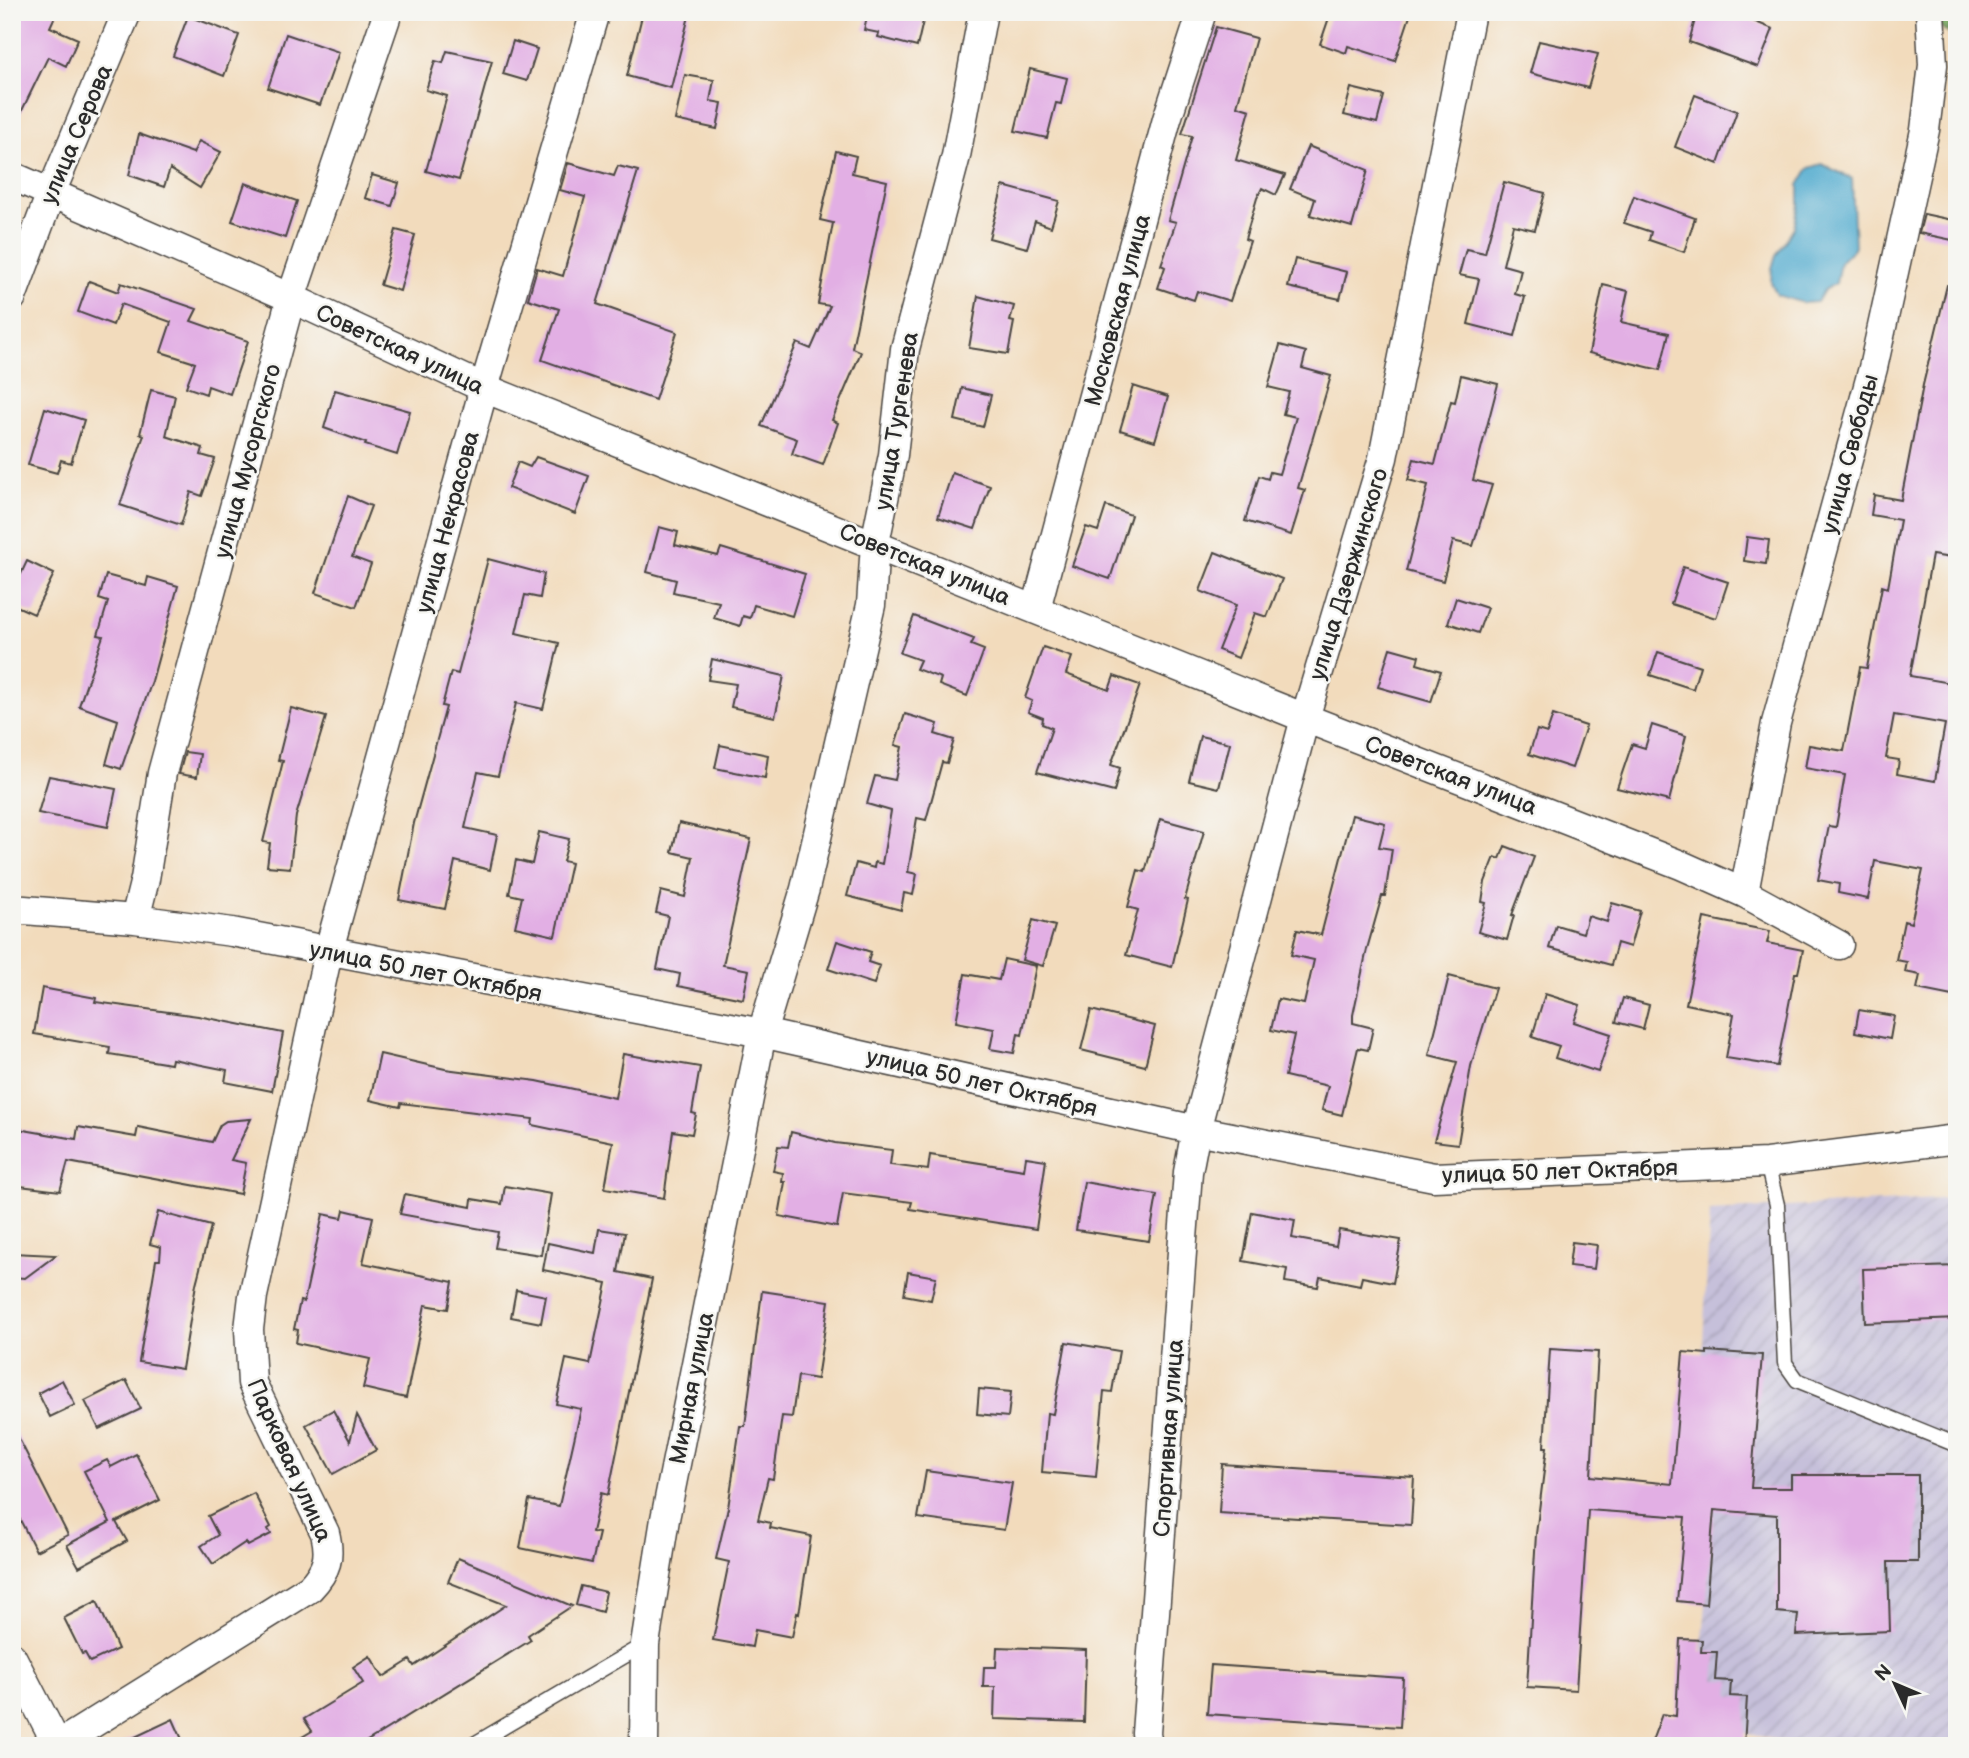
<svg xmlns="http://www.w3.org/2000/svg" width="1969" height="1758" viewBox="0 0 1969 1758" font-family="'Balsamiq Sans',sans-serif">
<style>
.industrial{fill:url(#industrial-furrows)}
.forest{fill:url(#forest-firs);stroke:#536b48;stroke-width:2}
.water{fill:#51abcf;stroke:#3e6b7d;stroke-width:2}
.building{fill:#e2afe4;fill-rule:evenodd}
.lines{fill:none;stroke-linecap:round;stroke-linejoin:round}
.lane-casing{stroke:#494541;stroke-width:17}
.street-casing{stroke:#494541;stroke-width:31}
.lane{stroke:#fff;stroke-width:14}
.street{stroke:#fff;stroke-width:28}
.labels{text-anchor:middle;stroke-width:5;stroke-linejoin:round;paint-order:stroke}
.street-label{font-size:23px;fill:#2b2b2b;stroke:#f6f6f2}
</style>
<defs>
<pattern id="industrial-furrows" width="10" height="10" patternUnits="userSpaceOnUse" patternTransform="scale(1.75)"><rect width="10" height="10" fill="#c6c0da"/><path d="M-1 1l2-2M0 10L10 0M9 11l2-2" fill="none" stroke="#aaa5bb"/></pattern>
<pattern id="forest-firs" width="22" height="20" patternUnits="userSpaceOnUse" patternTransform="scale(1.75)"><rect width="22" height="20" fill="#7bab66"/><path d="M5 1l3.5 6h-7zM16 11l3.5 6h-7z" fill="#658b54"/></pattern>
</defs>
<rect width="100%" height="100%" fill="#f6f6f2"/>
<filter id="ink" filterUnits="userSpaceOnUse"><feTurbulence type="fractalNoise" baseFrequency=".0143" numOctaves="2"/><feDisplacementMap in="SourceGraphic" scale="14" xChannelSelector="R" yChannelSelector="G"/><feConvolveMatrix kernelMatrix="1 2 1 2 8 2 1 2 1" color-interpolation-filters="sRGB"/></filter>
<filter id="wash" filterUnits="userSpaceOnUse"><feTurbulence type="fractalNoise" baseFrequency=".00686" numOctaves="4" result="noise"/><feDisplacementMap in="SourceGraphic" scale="28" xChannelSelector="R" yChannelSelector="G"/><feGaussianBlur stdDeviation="1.57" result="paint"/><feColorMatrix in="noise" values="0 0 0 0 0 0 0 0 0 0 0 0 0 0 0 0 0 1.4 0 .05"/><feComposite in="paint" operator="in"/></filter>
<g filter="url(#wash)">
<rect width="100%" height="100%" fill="#f2dbbc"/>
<!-- industrial -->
<path class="industrial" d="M1957,1198v548h-154l-102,-23 2,-85 11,-127 -20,-2 16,-298z"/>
<!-- forest -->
<path class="forest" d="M1931,12h26v27l-24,-17z"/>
<!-- water -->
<path class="water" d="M1822,164l30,15 3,68 -15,15 -4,21 -12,7 -7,12 -14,1 -26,-8 -6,-13 1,-14 4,-12 18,-29 5,-22v-20l10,-17z"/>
<g id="blocks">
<!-- building -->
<path class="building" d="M12,12h45l-7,15 28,12 -12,27 -18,-9 -36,74z
M643,12h47l-19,76 -44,-12z
M868,12h37l19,5 -7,30 -39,-10 1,-4 -15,-3z
M1331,12h67l12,4 -15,45 -47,-15 -2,7 -26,-9z
M1697,12h34l42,17 -15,38 -69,-25z
M188,16l51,19 -15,41 -51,-20z
M1216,27l40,11 -19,68 13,4 -14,50 49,15 -9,20 -14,-7 -5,10 -12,41 5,2 -20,60 -33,-10 -3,9 -36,-12 7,-21 -4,-2 15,-43 -8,-2 24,-84 -10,-2z
M286,34l53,18 -19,53 -52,-17z
M513,41l24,8 -10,32 -24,-7z
M1539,41l59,13 -10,34 -58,-15z
M447,51l45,10 -33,119 -33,-9 21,-75 -21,-6 9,-29 8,2z
M1030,69l37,9 -6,26 -5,-1 -9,35 -32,-7z
M685,75l29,5 -4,21 12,2 -5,26 -42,-9z
M1351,88l33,8 -7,27 -33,-8z
M1695,95l42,16 -19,53 -43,-17z
M139,134l54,19 6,-12 22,11 -21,36 -30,-19 -6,18 -35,-12z
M1308,146l60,24 -16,57 -42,-12 5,-16 -25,-10z
M836,151l20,5 -4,17 35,8 -35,167 9,4 -29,68 6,3 -15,42 -31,-11 5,-15 -36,-13 36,-83 14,6 19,-43 -12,-2 15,-81 -13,-3z
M568,163l46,13 4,-10 20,5 -41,133 80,28 -22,68 -113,-40 17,-51 -31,-10 9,-31 26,8 22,-79 -25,-7z
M372,175l27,8 -7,23 -27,-8z
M1504,182l41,11 -10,37 -22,-5 -10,40 18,5 -6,24 10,3 -10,39 -47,-12 11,-45 -20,-4 7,-26 19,4z
M245,183l52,18 -12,37 -53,-17z
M1003,186l56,15 -8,26 -16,-6 -8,27 -38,-10z
M1634,196l61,22 -11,34 -35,-12 2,-8 -27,-9z
M1924,214l33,7v20l-38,-8z
M396,230l19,5 -15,56 -20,-6z
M1295,259l52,13 -7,27 -52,-12z
M89,281l29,11 3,-9 76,26 -6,12 57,20 -18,53 -22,-8 -2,8 -20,-7 9,-24 -34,-11 10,-30 -50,-18 -8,21 -35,-13z
M1603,285l25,6 -7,31 48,11 -9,37 -71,-17z
M1947,285l10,1v273l-25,-4 -22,121 47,8v242l-6,30 6,1v40l-40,-8 3,-14 -15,-3 2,-10 -11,-2 8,-39 7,2 12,-53 -48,-9 -7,38 -30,-6 1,-9 -21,-4 11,-54 7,1 9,-52 -40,-7 4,-23 35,6 16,-84 7,1 15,-82 6,2 12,-68 -29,-5 3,-20 27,5 22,-115zM1894,715l51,9 -10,57 -38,-7 2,-14 -13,-2z
M978,296l36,10 -4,15 4,1 -6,32 -39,-6z
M1280,345l26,7 -4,16 29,8 -33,112 7,2 -14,45 -46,-14 14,-45 9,3 2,-7 9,2 17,-57 -13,-3 6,-22 -21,-5z
M1461,375l37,9 -25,96 19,5 -19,61 -20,-5 -10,40 -37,-10 22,-86 -20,-5 6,-21 21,5 16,-63 4,1z
M1133,386l35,11 -13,44 -35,-11z
M962,388l29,7 -8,32 -28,-7z
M151,390l24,6 -9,40 37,12 -2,7 14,4 -13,37 -11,-4 -10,33 -61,-20 24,-70 -4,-1z
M335,390l75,21 -13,44 -32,-10 1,-2 -42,-15z
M45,408l39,12 -13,43 -10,-3 -4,13 -29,-8z
M536,457l53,19 -14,38 -67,-26 10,-26 12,5z
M952,473l38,13 -15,43 -37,-12z
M348,496l23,10 -19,51 19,7 -15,43 -41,-14z
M1106,506l25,9 -21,64 -38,-13 14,-39 12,4z
M659,527l19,5 -3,13 43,11 3,-8 84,26 -13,42 -38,-11 -4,13 -7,-2 -3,10 -26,-8 5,-16 -46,-10 3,-12 -29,-8z
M1747,537l22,3 -3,24 -22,-3z
M1215,552l67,27 -15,38 -12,-4 -17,45 -20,-8 18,-45 -36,-14z
M488,559l56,15 -4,24 -15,-3 -9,38 43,10 -16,66 -27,-6 -18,73 -20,-4 -13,56 32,7 -7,35 -35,-9 -10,48 -46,-9 15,-77 32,-116 -4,-1 9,-34 7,2z
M27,561l27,13 -20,40 -22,-10v-34l9,4z
M1683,567l45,15 -12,36 -45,-14z
M106,575l40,11 2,-9 30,9 -26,95 -31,88 -15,-5 12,-44 -39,-14 24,-70 -5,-1 10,-33 -9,-3z
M1456,598l31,10 -9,25 -30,-10z
M914,616l60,23 -3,6 13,5 -17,46 -28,-11 2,-7 -25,-9 4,-9 -20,-7z
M1043,647l29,10 -6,17 43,16 5,-14 26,9 -29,80 9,3 -6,24 -77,-20 15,-44 -10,-4 1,-6 -15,-6 4,-11 -7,-3z
M1390,648l29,8 -2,8 24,7 -10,31 -53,-15z
M1658,652l42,14 -7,23 -43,-14z
M712,659l72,17 -9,41 -44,-10 5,-23 -28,-4z
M291,708l35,9 -30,99 -6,52 -23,-2 3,-23 -7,-1 20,-81 -5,-1z
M905,714l33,10 -3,10 19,6 -7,23 -5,-1 -16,58 -9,-2 -9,54 9,2 -4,21 -9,-2 -3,17 -54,-14 9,-33 18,5 1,-6 7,2 9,-53 -24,-7 8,-28 20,4 7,-33 -7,-2z
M1553,715l33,11 -14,42 -43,-14 8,-24 10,3z
M1652,725l34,11 -17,65 -52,-13 15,-44 13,4z
M1200,736l30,7 -11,45 -30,-7z
M720,745l48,10 -3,23 -50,-10z
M185,752l15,2 -3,23 -18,-3z
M49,776l67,13 -8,38 -70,-14z
M1352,815l33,8 -6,24 13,2 -7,47h-3l-15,53 -14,66v8l20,5 -5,22 -10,-2 -16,67 -20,-5 6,-24 -43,-10 9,-41 -23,-5 7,-31 26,5 10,-44 -23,-5 6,-25 24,5z
M1160,819l44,12 -19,68 3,1 -16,67 -46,-12 12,-45 -10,-3 10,-37 7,2z
M679,823l72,16 -28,126 26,5 -6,29 -65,-13 2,-12 -23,-5 11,-53 -12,-3 5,-22 24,6 8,-40 -21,-5z
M539,832l30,7 -6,22 8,2 -16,73 -40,-9 7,-30 -13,-3 7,-34 16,4z
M1505,846l29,11 -22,58h2l-7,25 -29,-8 8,-29 -4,-1 3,-20 10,-25 5,2z
M1612,903l28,8 -10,36 -13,-4 -6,22 -62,-17 7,-23 27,8 5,-17 19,6z
M1704,918l66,13 -3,12 36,7 -5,23h-3l-18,93 -51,-8 8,-44 -48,-10z
M1033,920l22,6 -12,40 -21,-6z
M837,941l34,11 -3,10 12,4 -6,18 -46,-15z
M1004,959l32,7 -14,69 -4,-1 -4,19 -24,-4 4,-20 -38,-7 9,-48 34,6z
M1449,976l46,12 -24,78 -13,78 -24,-3 23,-79 -28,-7z
M42,988l54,10 -1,4 103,14 85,17 -11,58 -47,-9 2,-12 -55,-11 -1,5 -62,-10 1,-7 -76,-13z
M1545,994l35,11 -6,17 37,12 -13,38 -43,-14 4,-12 -27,-9z
M1623,998l26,7 -6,24 -27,-7z
M1091,1010l64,16 -10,40 -64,-16z
M1859,1010l35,6 -4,23 -35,-7z
M380,1054l65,15 92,12 78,17 8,-44 77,13 -8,46 4,1 -4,20 -19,-3 -9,67 -59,-10 8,-46 -81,-17 1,-6 -132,-16 -1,4 -30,-7z
M251,1119l-20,41 15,3 -6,31 -172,-32 -8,29 -48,-6v-57l64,11 2,-12 58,10 2,-10 74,15 8,-17 6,-4z
M791,1132l44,11 57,7 -2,15 38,5 2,-15 94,15 2,-13 20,3 -10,69 -126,-20 2,-7 -69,-9 -6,34 -58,-11 6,-34h-3l1,-9 -10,-2 5,-25 10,1z
M1084,1182l73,13 -8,46 -73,-11z
M505,1186l46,8 -10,61 -46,-7 3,-16 -98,-18 5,-20 66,13 1,-8 30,5z
M344,1210l29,7 -10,46 90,19 -5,27 -23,-4 -19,93 -43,-10 7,-29 -74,-16 2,-13 -4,-1 6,-28 4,1 19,-88 19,4z
M158,1212l53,14 -15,58 -14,85 -43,-7 17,-102h4l1,-13 -11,-3z
M1252,1212l43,8 -3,18 44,8 3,-16 62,10 -8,43 -31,-6 -2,8 -40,-8 -2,10 -33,-5 2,-13 -44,-8z
M599,1229l26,4 -7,39 34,7 -44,216 -7,-2 -9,39 7,1 -7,30 -72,-15 9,-48 30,6 22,-97 -25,-5 10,-45 24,5 17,-81 -64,-13 5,-27 47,10z
M1572,1242l25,3 -3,24 -25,-3z
M12,1253l44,2 -31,23 -13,-1z
M1957,1266v53l-92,4 -2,-54z
M908,1272l28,5 -5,23 -27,-5z
M516,1290l30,6 -5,27 -30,-6z
M762,1291l67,10 -12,78 -19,-3 -6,41 -10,-1 -9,63 -5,-1 -10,42 13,3 -1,5 41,8 -12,78 -2,-1 -5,24 -37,-7 -3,17 -39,-7 16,-78 -13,-3 12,-51 12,-82h5z
M1066,1342l53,9 -7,41 -8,-1 -8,86 -54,-5 5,-59 6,1z
M1550,1349l48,3 -7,124 81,8 11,-132 24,2v-3l55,4 -11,133h40v-13h127v87h-30l2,69 -94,4 2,-21 -21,-2v-97l-63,-5 -8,94 -29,-3 8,-84 -97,-7 -12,180 -49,-3 9,-153 11,-87h-3z
M62,1380l13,25 -25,12 -12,-24z
M126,1380l15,29 -42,20 -14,-28z
M979,1389l32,3 -3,25 -31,-3z
M333,1410l17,31 7,-26 19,35 -43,24 -27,-49z
M12,1425l56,110 -32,16 -24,-47z
M136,1454l24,46 -44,22 11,19 -48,26 -12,-22 43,-23 -26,-51 23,-11 4,7z
M1222,1464l192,13 -3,48 -192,-12z
M926,1471l86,12 -8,47 -86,-12z
M254,1493l17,34 -3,2 3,5 -23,12 -2,-4 -33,22 -12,-18 17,-11 -10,-19z
M458,1558l114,48 -44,29 3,5 -172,106h-72l25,-15 -8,-12 59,-36 -10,-16 17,-11 13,21 27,-17 4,6 92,-61 -58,-23z
M581,1586l25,6 -4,20 -26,-7z
M97,1601l21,48 -28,13 -5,-9 -3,1 -18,-36z
M1680,1639l22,1 -1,12h16l-2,28 16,1 -1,15 17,1 -3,49h-79l-13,-5 10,-27 14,2z
M997,1647l89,3 -2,72 -90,-3 1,-32h-12l1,-20h12z
M1211,1665l192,13 -3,49 -193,-13z
M173,1719l12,27h-69z"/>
</g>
</g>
<g filter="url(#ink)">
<use href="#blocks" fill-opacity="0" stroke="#494541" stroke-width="2"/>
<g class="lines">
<defs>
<path id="lane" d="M1767,1163l10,42 8,158 12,17 160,65
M471,1746l174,-102"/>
<path id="street" d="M12,176l279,122 193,90 821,330 376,147 63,28 95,52
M12,297l39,-104 76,-181
M1036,609l131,-490 35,-107
M1744,893l32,-170 97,-355 52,-238 8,-65 -3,-53
M12,909l123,10 97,13 530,101 434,97 238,47 333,-14 190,-24
M135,919l10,-40 17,-106 129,-475 97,-286
M12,1657l46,89
M58,1745l252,-157c17,-18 21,-31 15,-55l-73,-150 -3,-54 4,-33 75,-343 156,-565 111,-376
M644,1746l1,-102 20,-125 97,-486 43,-144 66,-284 4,-62 18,-88 12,-106 51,-193 27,-144
M1148,1746l-2,-13 42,-561 8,-42 109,-412 78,-260 88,-446"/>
</defs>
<!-- lane casing -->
<use href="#lane" class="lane-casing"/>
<!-- street casing -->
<use href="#street" class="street-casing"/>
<!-- lane -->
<use href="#lane" class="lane"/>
<!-- street -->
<use href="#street" class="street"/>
</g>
</g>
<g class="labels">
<!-- street labels -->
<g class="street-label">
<text transform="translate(76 134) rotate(-67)" y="8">улица Серова</text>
<text transform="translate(1117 310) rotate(-75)" y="8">Московская улица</text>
<text transform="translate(400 349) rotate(25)" y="8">Советская улица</text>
<text transform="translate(896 421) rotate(-81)" y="8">улица Тургенева</text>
<text transform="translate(1849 454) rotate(-75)" y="8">улица Свободы</text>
<text transform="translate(247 461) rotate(-75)" y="8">улица Мусоргского</text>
<text transform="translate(447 522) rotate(-75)" y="8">улица Некрасова</text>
<text transform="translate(925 564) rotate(22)" y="8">Советская улица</text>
<text transform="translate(1348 574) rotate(-73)" y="8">улица Дзержинского</text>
<text transform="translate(1451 775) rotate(21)" y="8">Советская улица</text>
<text transform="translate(426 971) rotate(11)" y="8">улица 50 лет Октября</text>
<text transform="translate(982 1082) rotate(13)" y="8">улица 50 лет Октября</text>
<text transform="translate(1560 1171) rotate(-2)" y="8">улица 50 лет Октября</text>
<text transform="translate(691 1388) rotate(-79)" y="8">Мирная улица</text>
<text transform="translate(1168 1438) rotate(-86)" y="8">Спортивная улица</text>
<text transform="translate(290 1460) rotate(66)" y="8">Парковая улица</text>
</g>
</g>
<!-- margin -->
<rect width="1969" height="1758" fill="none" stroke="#f6f6f2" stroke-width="42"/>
<!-- north arrow -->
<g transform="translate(1895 1684) rotate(314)" stroke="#f6f6f2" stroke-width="5" paint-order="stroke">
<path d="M0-5L12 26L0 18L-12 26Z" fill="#2b2b2b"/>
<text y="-10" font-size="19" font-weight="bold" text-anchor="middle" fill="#2b2b2b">N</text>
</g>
</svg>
